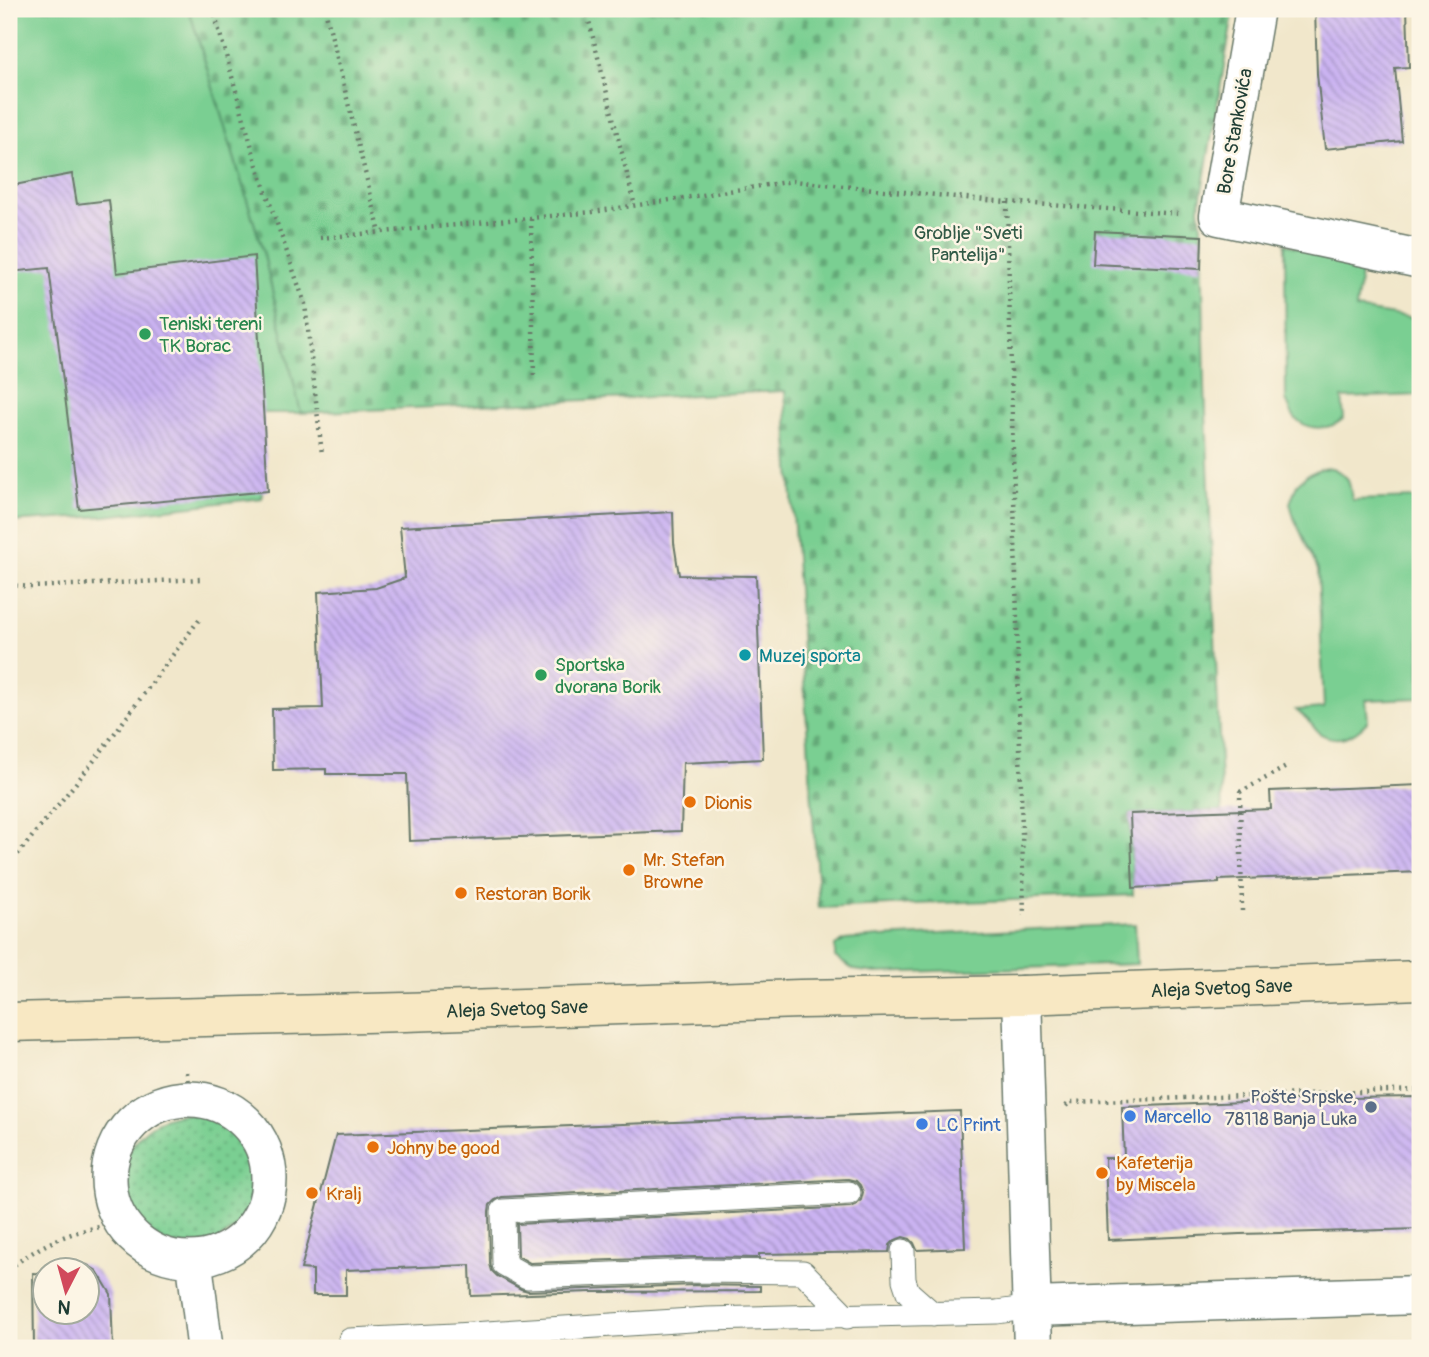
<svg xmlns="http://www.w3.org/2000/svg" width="1429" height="1357" viewBox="0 0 1429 1357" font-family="Pangolin,sans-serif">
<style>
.grass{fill:#7acf92;stroke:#4c8663;stroke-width:2}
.cemetery{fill:url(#cemetery-stones);stroke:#4c8663;stroke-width:2}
.park{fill:url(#park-dots);stroke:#4c8663;stroke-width:2}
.building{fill:url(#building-back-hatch)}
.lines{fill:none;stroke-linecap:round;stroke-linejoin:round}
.service-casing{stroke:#687869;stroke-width:25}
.pedestrian-casing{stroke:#687869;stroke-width:38}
.minor-casing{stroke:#687869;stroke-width:41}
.secondary-casing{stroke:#687869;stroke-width:41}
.path{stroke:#687869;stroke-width:4.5;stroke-dasharray:2 5;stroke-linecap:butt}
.service{stroke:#fff;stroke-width:23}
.pedestrian{stroke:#fff;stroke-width:35}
.minor{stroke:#fff;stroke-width:38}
.secondary{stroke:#f8e8c3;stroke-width:38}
.leisure-dot{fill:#2e9e5b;stroke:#fcf5e5;stroke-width:2.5}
.culture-dot{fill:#0f9aa8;stroke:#fcf5e5;stroke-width:2.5}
.food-dot{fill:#e8710a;stroke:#fcf5e5;stroke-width:2.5}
.service-dot{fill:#5c6f8a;stroke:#fcf5e5;stroke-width:2.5}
.shop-dot{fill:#3f7fe0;stroke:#fcf5e5;stroke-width:2.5}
.labels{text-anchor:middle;stroke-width:5;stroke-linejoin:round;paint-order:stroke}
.street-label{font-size:19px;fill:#1f3d34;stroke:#fcf5e5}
.park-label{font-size:19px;fill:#315a47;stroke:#fcf5e5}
.leisure-label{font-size:19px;fill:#27864d;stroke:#fcf5e5;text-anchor:start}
.culture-label{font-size:19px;fill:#0d838f;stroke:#fcf5e5;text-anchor:start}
.food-label{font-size:19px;fill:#c56008;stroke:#fcf5e5;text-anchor:start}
.service-label{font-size:19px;fill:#4e5e75;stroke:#fcf5e5;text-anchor:end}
.shop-label{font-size:19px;fill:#366cbe;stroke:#fcf5e5;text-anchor:start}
</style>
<defs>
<pattern id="cemetery-stones" width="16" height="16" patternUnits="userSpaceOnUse" patternTransform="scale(1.75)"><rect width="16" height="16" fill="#7acf92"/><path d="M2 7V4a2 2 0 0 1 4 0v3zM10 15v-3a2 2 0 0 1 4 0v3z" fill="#63a978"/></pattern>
<pattern id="park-dots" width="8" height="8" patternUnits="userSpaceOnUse" patternTransform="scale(1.75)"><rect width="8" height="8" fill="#7acf92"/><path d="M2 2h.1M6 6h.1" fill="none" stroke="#63a978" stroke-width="1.8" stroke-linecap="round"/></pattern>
<pattern id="building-back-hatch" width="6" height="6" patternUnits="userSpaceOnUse" patternTransform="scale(1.75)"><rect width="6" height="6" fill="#cbb3f2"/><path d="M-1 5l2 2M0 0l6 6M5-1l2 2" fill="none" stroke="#a493c5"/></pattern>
</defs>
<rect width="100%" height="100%" fill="#fcf5e5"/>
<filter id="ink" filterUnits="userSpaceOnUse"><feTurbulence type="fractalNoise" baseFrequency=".0143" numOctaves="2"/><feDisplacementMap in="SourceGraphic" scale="14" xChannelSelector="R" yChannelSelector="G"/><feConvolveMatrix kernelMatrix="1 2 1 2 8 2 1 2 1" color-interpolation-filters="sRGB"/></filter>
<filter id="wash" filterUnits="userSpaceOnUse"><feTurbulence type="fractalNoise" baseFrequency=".00686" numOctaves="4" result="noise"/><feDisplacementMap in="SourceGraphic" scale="28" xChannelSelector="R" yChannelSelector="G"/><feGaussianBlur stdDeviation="1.57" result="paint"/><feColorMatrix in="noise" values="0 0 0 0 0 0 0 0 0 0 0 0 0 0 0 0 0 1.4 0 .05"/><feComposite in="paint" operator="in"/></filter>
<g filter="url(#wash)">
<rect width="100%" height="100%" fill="#f1e7cb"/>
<!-- grass -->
<path class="grass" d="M9,9h180l75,246 37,158h-44l5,85 -157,18 -96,6z
M1285,244l77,21 -6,44 64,10v76l-78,3 2,20c-13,12 -33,13 -47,2 -5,-4 -8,-14 -11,-20z
M1332,468c19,9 17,13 20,32l68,-2v200l-54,2 2,21c-13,14 -29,23 -47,13 -5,-2 -8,-9 -12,-13 -4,-4 -9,-8 -13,-11l28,-2 -6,-138 -24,-52 -4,-15 7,-19 10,-9 13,-6z
M1135,924l2,40 -261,9 -22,-3 -19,-13v-11l10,-6 36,-3z"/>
<!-- cemetery -->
<path class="cemetery" d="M189,9h1045l-35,199 3,28 3,151 17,424 -92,3 3,81 -314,13 -34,-517 -484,22 -37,-158z"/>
<!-- park -->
<path class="park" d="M123 1180a66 66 0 1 1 132 0a66 66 0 1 1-132 0Z"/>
<g id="blocks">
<!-- building -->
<path class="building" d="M1315,9h92l2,58 -14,1 7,73 -77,8 -8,-75z
M72,174l5,30 32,-4 8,73 137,-17 14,235 -189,18 -30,-241 -40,4v-86z
M1095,231l107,5 -1,33 -108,-5z
M673,512l1,31 5,32 77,1 7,183 -80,4 -2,68 -272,10 -2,-67h-81v-5l-53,1 -1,-61 51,-1 -5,-116 58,-4 29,-10 -5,-51z
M1420,785v87l-201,8v3l-86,5 -3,-74 141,-5 -1,-18z
M1420,1097v132l-180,5 -132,6 -3,-82h19l-2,-51 222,-9z
M960,1111l5,137 -48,2 -3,-7 -4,-4 -7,-2 -8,3 -5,5 -1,7 -130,2v4l-64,-1 -165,6 -12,-7 -1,-32 333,-17 6,-2 5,-5 2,-8 -3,-7 -4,-4 -8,-2 -346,18 -7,3 -5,5 -1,6 1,53 2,7 5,5 24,13 7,2 167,-6 65,1v5l-168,1 -121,4 -1,-31 -124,5v25h-33v-25l-12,-1 35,-134z
M76,1263l11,2 10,6 14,23 2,54h-79l-1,-75 13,1v38h42v-42h-35l13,-6z"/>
</g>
</g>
<g filter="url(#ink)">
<use href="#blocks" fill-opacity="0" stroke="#687869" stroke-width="2"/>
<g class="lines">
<defs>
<path id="service" d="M903,1251l1,29 4,12 25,22
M847,1317l-44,-45 -108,-1 -168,6 -23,-13 -1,-53 346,-18
M350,1340l105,-5 252,-16 290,-7 35,-5"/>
<path id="pedestrian" d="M109 1179a80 80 0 1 1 160 0a80 80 0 1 1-160 0Z
M194,1259l11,89"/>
<path id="minor" d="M1255,9l-36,207 201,43
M1022,995l11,353
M1032,1307l388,-12"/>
<g id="secondary">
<path id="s1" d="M9,1022l396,-10 395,-13 222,-4 398,-15"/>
</g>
</defs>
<!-- service casing -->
<use href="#service" class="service-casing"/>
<!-- pedestrian casing -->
<use href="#pedestrian" class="pedestrian-casing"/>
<!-- minor casing -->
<use href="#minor" class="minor-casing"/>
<!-- secondary casing -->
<use href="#secondary" class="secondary-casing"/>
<!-- path -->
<path class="path" d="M213,9l45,160 47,135 17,150
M325,9l55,224
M586,9l49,197
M1007,202l17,714
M531,219l3,160
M320,238l273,-26 200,-31 214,21 173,12
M9,585l22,2 171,-8
M9,865l88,-108 104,-140
M1242,911l-2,-119 48,-26
M187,1072l2,28
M1066,1106l4,-4 350,-12
M9,1269c34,-27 71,-43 114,-44"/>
<!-- service -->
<use href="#service" class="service"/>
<!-- pedestrian -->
<use href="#pedestrian" class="pedestrian"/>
<!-- minor -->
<use href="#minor" class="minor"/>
<!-- secondary -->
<use href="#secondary" class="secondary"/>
</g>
</g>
<!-- markers -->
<g class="leisure-dot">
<circle cx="145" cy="334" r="7"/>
<circle cx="541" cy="675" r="7"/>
</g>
<circle class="culture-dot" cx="745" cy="655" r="7"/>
<g class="food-dot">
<circle cx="690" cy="802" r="7"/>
<circle cx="629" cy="870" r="7"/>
<circle cx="461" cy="893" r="7"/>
<circle cx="373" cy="1147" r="7"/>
<circle cx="1102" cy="1173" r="7"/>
<circle cx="312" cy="1193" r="7"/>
</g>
<circle class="service-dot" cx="1371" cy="1107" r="7"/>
<g class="shop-dot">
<circle cx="1130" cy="1116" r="7"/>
<circle cx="922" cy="1124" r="7"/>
</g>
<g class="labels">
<!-- street labels -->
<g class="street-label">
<text transform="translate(1234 131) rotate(-80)" y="7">Bore Stankovića</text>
<text dy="7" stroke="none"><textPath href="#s1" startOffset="1213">Aleja Svetog Save</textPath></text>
<text dy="7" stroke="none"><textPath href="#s1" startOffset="508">Aleja Svetog Save</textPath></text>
</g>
<!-- park labels -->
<g class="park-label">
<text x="968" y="239">Groblje "Sveti<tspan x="968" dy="22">Pantelija"</tspan></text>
</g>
<!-- leisure labels -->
<g class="leisure-label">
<text x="159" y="330">Teniski tereni<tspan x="159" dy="22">TK Borac</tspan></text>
<text x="555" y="671">Sportska<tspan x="555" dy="22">dvorana Borik</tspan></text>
</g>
<!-- culture labels -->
<g class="culture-label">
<text x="759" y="662">Muzej sporta</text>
</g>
<!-- food labels -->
<g class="food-label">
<text x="704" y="809">Dionis</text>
<text x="643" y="866">Mr. Stefan<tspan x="643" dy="22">Browne</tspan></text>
<text x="475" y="900">Restoran Borik</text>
<text x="387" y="1154">Johny be good</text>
<text x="1116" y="1169">Kafeterija<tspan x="1116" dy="22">by Miscela</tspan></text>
<text x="326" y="1200">Kralj</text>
</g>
<!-- service labels -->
<g class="service-label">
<text x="1357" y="1103">Pošte Srpske,<tspan x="1357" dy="22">78118 Banja Luka</tspan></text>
</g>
<!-- shop labels -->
<g class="shop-label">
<text x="1144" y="1123">Marcello</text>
<text x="936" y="1131">LC Print</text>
</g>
</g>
<!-- margin -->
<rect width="1429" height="1357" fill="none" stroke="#fcf5e5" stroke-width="35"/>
<!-- north arrow -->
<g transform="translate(66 1291) rotate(186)"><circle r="33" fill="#fcf5e5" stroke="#a4ab9e" stroke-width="2"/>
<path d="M0-5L12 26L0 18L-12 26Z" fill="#d1495b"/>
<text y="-10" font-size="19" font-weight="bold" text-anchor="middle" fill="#1f3d34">N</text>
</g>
</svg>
